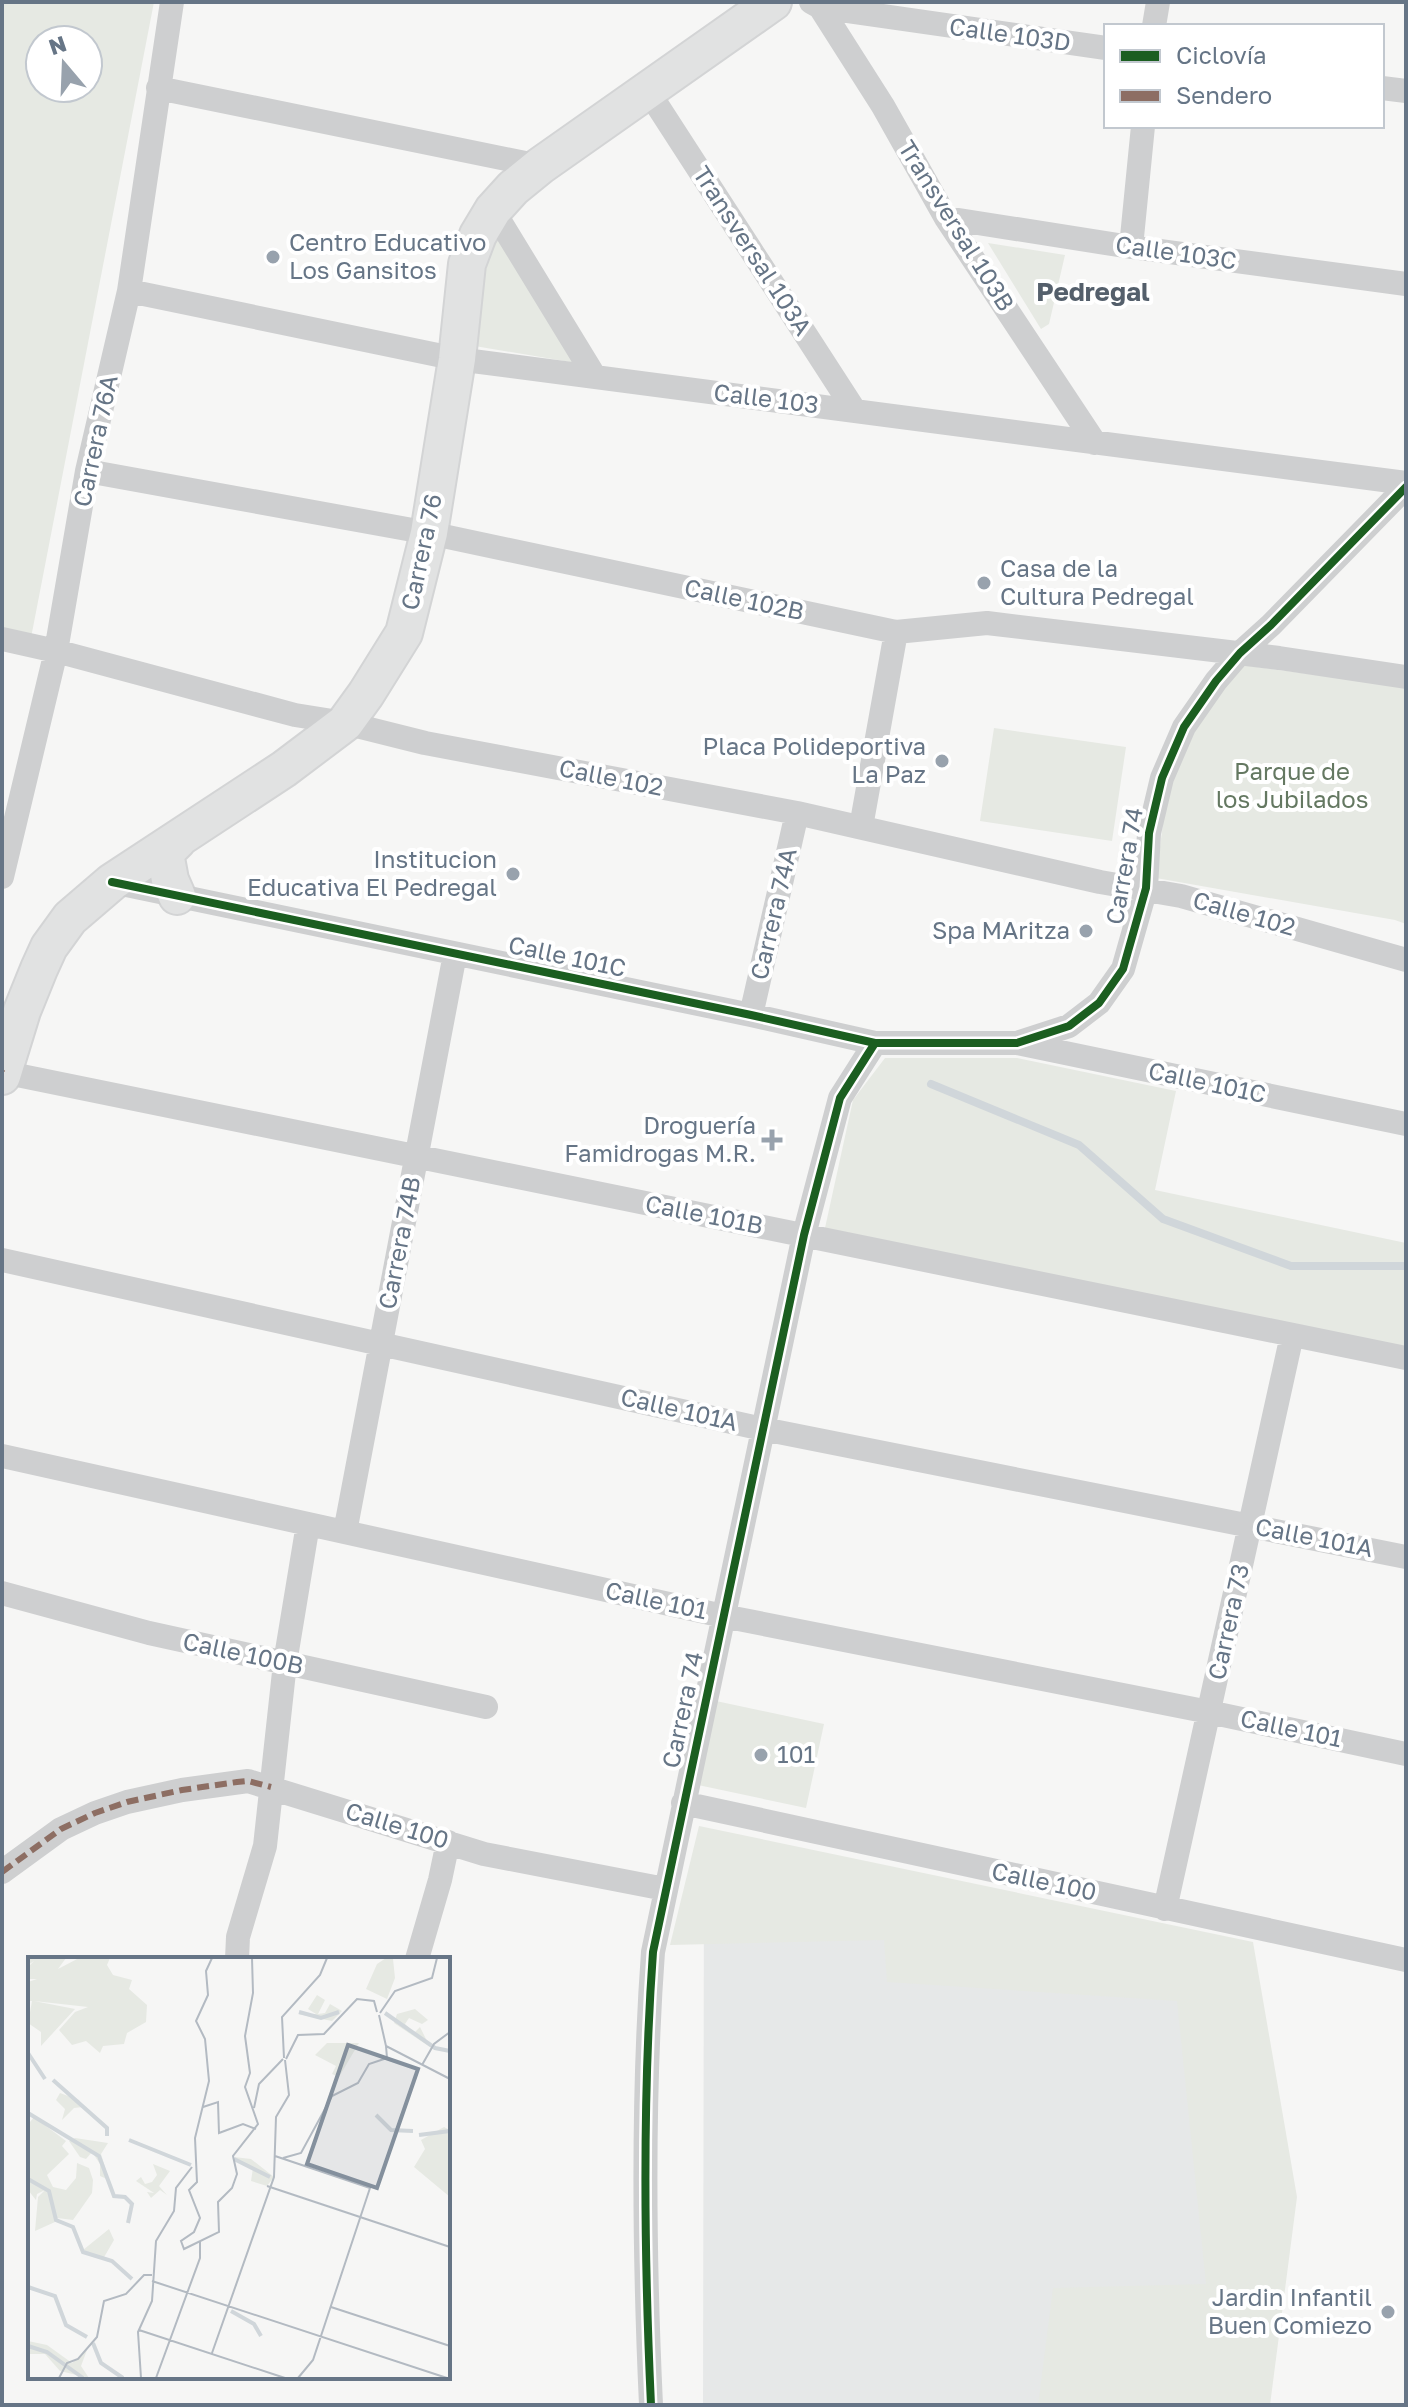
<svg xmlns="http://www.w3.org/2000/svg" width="1408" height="2407" viewBox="0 0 1408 2407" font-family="'Golos Text',sans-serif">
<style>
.built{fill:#e6e8e8}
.green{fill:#e6e9e3;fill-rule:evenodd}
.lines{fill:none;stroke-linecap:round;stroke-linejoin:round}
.stream{stroke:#d0d6da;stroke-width:8}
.secondary-casing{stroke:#d3d4d5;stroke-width:40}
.street{stroke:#cecfd0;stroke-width:24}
.secondary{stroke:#e1e2e2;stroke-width:36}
.quiet{stroke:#8d6e63;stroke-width:6;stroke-dasharray:12 6;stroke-linecap:butt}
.cycleway-casing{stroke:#fff;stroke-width:13}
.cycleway{stroke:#1b5e20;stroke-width:8}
.poi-dot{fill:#98a2ad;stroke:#fff;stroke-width:3}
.labels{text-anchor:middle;stroke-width:8;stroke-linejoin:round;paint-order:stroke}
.street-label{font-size:24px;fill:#667586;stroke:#fff}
.poi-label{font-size:24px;fill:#667586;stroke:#fff;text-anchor:end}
.park-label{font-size:24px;fill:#647861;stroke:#fff}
.neighbourhood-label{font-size:26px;font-weight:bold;fill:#545f6b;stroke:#fff}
.inset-river{fill:none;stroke:#d0d6da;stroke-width:4}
.inset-road{fill:none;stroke:#b3bac2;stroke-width:2}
.view{fill:#84909d;fill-opacity:0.15;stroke:#84909d;stroke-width:4}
.inset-edge{fill:none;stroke:#667586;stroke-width:4}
</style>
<rect width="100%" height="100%" fill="#f6f6f5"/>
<!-- built -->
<path class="built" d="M704,1862l478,95 37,448h-516z"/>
<!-- green -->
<path class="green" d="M2,2h152l-124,641 -28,-4zM40,40h48v48h-48z
M495,223l81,140 -119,-20z
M988,243l77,12 -16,69 -8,5z
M1242,665l164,22v237l-11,-4 -239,-42 11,-86 12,-43z
M994,728l132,19 -14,94 -132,-20z
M885,1058h132l159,33 -21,99 251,53v104l-581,-119 28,-128z
M716,1701l108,23 -18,84 -108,-23z
M699,1826l554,116 44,255 -27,208h-232l15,-117 153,-4 -29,-283 -290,-19 -3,-42 -214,5z"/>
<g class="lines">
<!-- stream -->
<path class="stream" d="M931,1084l148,61 84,74 128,47h115"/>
<defs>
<path id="secondary" d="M177,896l-7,-16 -5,-27 13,-13
M2,1076l20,-65 17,-42 10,-22 21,-29 42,-36 172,-113 61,-46 21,-29 38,-61 25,-100 28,-174 10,-95 11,-29 15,-25 20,-22 27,-22 233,-164"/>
</defs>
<!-- secondary casing -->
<use href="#secondary" class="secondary-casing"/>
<!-- street -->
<path class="street" d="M811,2l9,5 63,99 63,112 149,225
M820,7l286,41
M1154,26l4,-24
M158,88l382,78
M1382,88l24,3
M648,91l207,320
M493,210l102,167
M946,218l185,29 275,37
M1131,247l12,-121
M129,291l328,68 949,124
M87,471l342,62 467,99 91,-9 292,35 127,19
M2,639l54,12 239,64 50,8 80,20 372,70 303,69 81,14 225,64
M861,827l35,-195
M2,877l54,-226 31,-180 42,-180 43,-289
M112,882l639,133 124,28h142l389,81
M751,1015l46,-202
M1020,1042l49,-16 30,-23 24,-34 23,-81 3,-55 13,-55 22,-51 32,-46 24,-28 31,-28 135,-138
M2,1072l1404,286
M2,1260l761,169 643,128
M2,1456l721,160 486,96 197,42
M345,1532l110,-578
M2,1593l147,40 337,74
M683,1803l723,157
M2,1872l59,-43 34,-16 32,-11 55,-12 66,-9 236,73 181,35
M1165,1909l127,-574
M237,1959l1,-22 27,-91 20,-183 23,-139
M417,1959l23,-79 8,-38
M651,2405c-7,-151 -9,-302 2,-453l151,-717 36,-137 35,-55"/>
<!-- secondary -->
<use href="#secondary" class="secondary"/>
<!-- quiet -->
<path class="quiet" d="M2,1072l1,1
M2,1872l59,-43 34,-16 32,-11 55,-12 55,-8 11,-1 23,6"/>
<defs>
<path id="cycleway" d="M112,882l639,133 124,28h142l52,-17 30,-23 24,-34 23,-81 3,-55 13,-55 22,-51 32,-46 24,-28 31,-28 135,-138
M651,2405c-7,-151 -9,-302 2,-453l151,-717 36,-137 35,-55"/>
</defs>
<!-- cycleway casing -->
<use href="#cycleway" class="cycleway-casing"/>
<!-- cycleway -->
<use href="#cycleway" class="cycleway"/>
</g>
<!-- markers -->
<g class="poi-dot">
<circle cx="273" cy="257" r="8"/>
<circle cx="984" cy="583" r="8"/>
<circle cx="942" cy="761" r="8"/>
<circle cx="513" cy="874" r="8"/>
<circle cx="1086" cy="931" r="8"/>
<path d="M768 1128h8v8h8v8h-8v8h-8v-8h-8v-8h8z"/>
<circle cx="761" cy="1755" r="8"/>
<circle cx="1388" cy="2312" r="8"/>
</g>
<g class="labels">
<!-- street labels -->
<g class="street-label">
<text transform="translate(1010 35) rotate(8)" y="8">Calle 103D</text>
<text transform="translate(956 226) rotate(58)" y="8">Transversal 103B</text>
<text transform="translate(752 251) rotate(57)" y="8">Transversal 103A</text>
<text transform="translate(1176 253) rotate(8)" y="8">Calle 103C</text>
<text transform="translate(766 399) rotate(7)" y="8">Calle 103</text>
<text transform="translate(96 441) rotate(-78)" y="8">Carrera 76A</text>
<text transform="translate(422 552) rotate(-78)" y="8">Carrera 76</text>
<text transform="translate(744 600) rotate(12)" y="8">Calle 102B</text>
<text transform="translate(611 778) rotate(11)" y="8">Calle 102</text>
<text transform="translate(1125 866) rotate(-80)" y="8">Carrera 74</text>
<text transform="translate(774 914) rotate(-77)" y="8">Carrera 74A</text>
<text transform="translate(1244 914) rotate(16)" y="8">Calle 102</text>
<text transform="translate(567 957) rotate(12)" y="8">Calle 101C</text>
<text transform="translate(1207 1083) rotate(12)" y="8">Calle 101C</text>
<text transform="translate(704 1215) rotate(11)" y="8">Calle 101B</text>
<text transform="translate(400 1243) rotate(-79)" y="8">Carrera 74B</text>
<text transform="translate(679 1410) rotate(13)" y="8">Calle 101A</text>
<text transform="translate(1314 1538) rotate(11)" y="8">Calle 101A</text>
<text transform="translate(656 1601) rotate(12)" y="8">Calle 101</text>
<text transform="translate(1229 1622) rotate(-78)" y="8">Carrera 73</text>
<text transform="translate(243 1654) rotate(12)" y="8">Calle 100B</text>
<text transform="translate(683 1710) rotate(-78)" y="8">Carrera 74</text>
<text transform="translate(1291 1729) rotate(12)" y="8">Calle 101</text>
<text transform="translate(397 1826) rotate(17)" y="8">Calle 100</text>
<text transform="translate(1044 1882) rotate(12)" y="8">Calle 100</text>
</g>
<!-- poi labels -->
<g class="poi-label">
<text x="289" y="251" text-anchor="start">Centro Educativo<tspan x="289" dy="28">Los Gansitos</tspan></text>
<text x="1000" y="577" text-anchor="start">Casa de la<tspan x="1000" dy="28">Cultura Pedregal</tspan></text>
<text x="926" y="755">Placa Polideportiva<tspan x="926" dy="28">La Paz</tspan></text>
<text x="497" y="868">Institucion<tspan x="497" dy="28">Educativa El Pedregal</tspan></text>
<text x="1070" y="939">Spa MAritza</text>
<text x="756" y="1134">Droguería<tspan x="756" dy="28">Famidrogas M.R.</tspan></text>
<text x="777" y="1763" text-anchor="start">101</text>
<text x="1372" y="2306">Jardin Infantil<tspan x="1372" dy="28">Buen Comiezo</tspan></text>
</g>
<!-- park labels -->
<g class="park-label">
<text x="1292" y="780">Parque de<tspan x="1292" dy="28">los Jubilados</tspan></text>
</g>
<!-- neighbourhood labels -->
<g class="neighbourhood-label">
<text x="1093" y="301">Pedregal</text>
</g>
</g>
<!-- overview -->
<g transform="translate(28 1957)">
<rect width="422" height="422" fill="#f6f6f5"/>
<path d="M0,1h38l-8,11 21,-11h31l-3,7 6,10 19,5 -3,9 18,16 -1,17 -19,11 -3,11 -21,2 -3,7 -14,-12 -14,4 -13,-15 16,-18 13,-5 -54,-6 41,8 -34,37v-14l-13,-9 4,-22h-4v-19l9,-3h-9v-12l6,-6 -6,4zM358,1l7,1 2,19 -8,21 -21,-10 11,-25zM289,38l8,5 -7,14 7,-1 5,-9 12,7 -10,10 -34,-7h18l-8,-5zM387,52l13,11 -6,4 -13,-6 -4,6 9,9 6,-6 10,20 -36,-24 3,-9zM299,86h32l-20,34 -7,-3 4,-8 -21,-11zM32,136l19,7 4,7 -9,1 -12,12 3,-11 -9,-9zM0,156l2,9 4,-5 32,24 -4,5 7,8 -22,21 6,12 13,3 10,-12 1,-15 12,5 4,12 -1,13 -19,27 -16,-2 -3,-7 1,11 -20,9 3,-34 7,-7 -8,4 -1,6 -8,-10zM416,170l6,3v67l-36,-30 11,-18 -4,-9zM47,181l33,5 -7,11 8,26 -9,-4v-12l-8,-12 -6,7 -6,-2 -11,-16zM206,200l17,2 23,18 -7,9 -16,-5 2,-13zM125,207l17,7 -11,15 8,9 -7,-5 -9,8 -4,-6 7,1 -18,-12 5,-4 4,7 7,-2 5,-7zM81,272l5,11 -11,19 -20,-9zM0,384l19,4 25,18 15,-13 -6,16 8,12 -29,-7 -15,-17h-15z" fill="#e6e9e3"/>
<path class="inset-river" d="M271,55l22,6 18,-6M357,56l50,35 15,3M0,96l17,26M25,123l54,48v8M0,156l71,43 15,40 11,1 7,7 -4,19M348,158l15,15 22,1M391,178l31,-4M101,183l62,25M206,202l36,18M0,222l21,12 7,29 17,7 10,25 29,9 20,18M0,330l27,9 11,29 21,12M203,354l23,13 7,12M65,386l8,20 22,15M0,389l19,6 36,26"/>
<path class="inset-road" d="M184,1l-6,13 2,24 -12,26 9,18 4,42 -14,57 2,44 -8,8 11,28 -6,14 -13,9 3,8 35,-17 -1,-30 14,-14 5,-14 -4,-18 25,-32 -13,-37 5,-14 -5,-37 8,-43 -1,-35M352,56l15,-22 37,-13 5,-20M351,58l7,31 64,33M256,101l-2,-41 38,-42 7,-17M258,102l12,-24 26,-1 33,-35 17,2 3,11M394,108l12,-21 16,-12M175,150l15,-5 1,31 24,-9 13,5M226,151l5,-24 24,-25M247,199l95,32 -57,172 -15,18M255,201l18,-5 31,-57 26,-13 11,-19 18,-6 -1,-12M239,229l183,61M124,324l295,97M303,350l119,39M111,373l146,48M184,396l62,-176 2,-60 13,-22 -4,-35M31,421l8,-15 11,-4 19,-22 7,-36 22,-7 18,-19h8M113,421l-3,-46 14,-31 4,-60 18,-30 2,-23 16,-21M128,421l44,-120v-16"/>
<path class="view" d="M320,88l70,24 -41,119 -70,-24z"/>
<rect width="422" height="422" class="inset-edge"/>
</g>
<!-- border -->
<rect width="1408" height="2407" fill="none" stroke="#667586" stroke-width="8"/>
<!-- legend -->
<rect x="1104" y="24" width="280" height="104" fill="#ffffff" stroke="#c2c8cf" stroke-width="2"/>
<rect x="1120" y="50" width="40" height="12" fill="#1b5e20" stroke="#c2c8cf" stroke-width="2"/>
<text x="1176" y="64" font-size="24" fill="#667586">Ciclovía</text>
<rect x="1120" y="90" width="40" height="12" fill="#8d6e63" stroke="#c2c8cf" stroke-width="2"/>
<text x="1176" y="104" font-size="24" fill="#667586">Sendero</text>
<!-- north arrow -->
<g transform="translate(64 64) rotate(341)"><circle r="38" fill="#ffffff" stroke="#c2c8cf" stroke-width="2"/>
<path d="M0-6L14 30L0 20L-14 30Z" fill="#98a2ad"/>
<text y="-12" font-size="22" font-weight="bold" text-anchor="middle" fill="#667586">N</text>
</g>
</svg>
